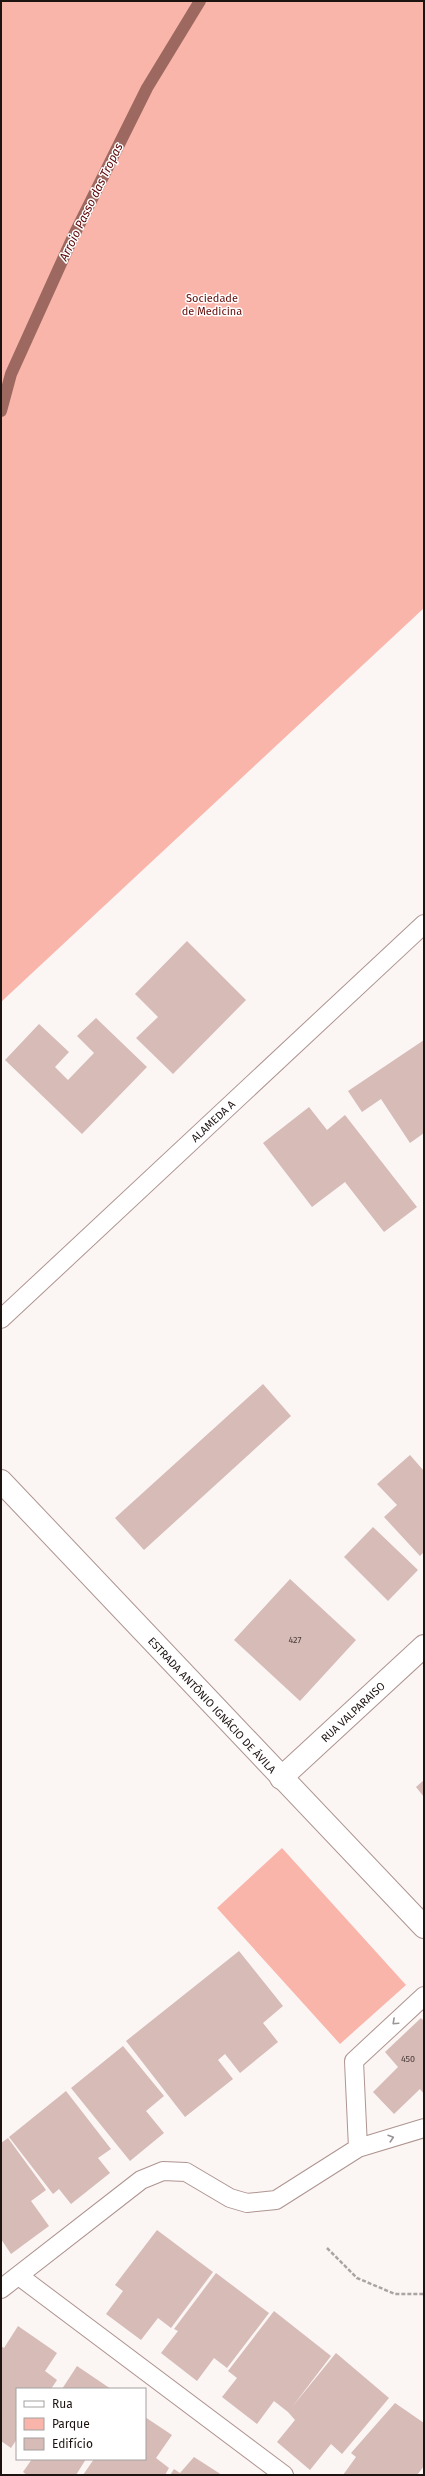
<svg xmlns="http://www.w3.org/2000/svg" width="425" height="2476" viewBox="0 0 425 2476" font-family="'Fira Sans',sans-serif">
<style>
.green{fill:#f9b5aa}
.lines{fill:none;stroke-linecap:round;stroke-linejoin:round}
.stream{stroke:#9d6860;stroke-width:12}
.building{fill:#d6bbb7}
.service-casing{stroke:#ae9590;stroke-width:20}
.minor-casing{stroke:#ae9590;stroke-width:24}
.tertiary-casing{stroke:#ae9590;stroke-width:24}
.path{stroke:#aba4a3;stroke-width:2.5;stroke-dasharray:4 2;stroke-linecap:butt}
.service{stroke:#fff;stroke-width:18}
.minor{stroke:#fff;stroke-width:22}
.tertiary{stroke:#fff;stroke-width:22}
.oneway{stroke:#999594}
.labels{text-anchor:middle;stroke-width:3;stroke-linejoin:round;paint-order:stroke}
.number-label{font-size:9px;fill:#4b3e3b}
.park-label{font-size:11px;fill:#610a06;stroke:#fff}
.street-label{font-size:11px;fill:#1d1412;stroke:#fff}
.water-label{font-size:12px;font-style:italic;fill:#5b0302;stroke:#fff}
</style>
<rect width="100%" height="100%" fill="#fbf5f4"/>
<!-- green -->
<path class="green" d="M1,1h423v607l-423,394z
M282,1848l124,137 -66,59 -123,-136z"/>
<g class="lines">
<!-- stream -->
<path class="stream" d="M1,411l10,-37 62,-137 74,-149 53,-87"/>
</g>
<!-- building -->
<path class="building" d="M187,941l59,59 -73,74 -37,-36 22,-21 -23,-23z
M96,1018l51,49 -65,67 -77,-74 34,-36 30,28 -14,15 13,13 26,-27 -17,-17z
M424,1040v93l-14,10 -29,-44 -19,13 -14,-21z
M309,1107l18,23 18,-15 72,92 -33,25 -39,-50 -33,25 -49,-64z
M263,1384l28,32 -147,134 -29,-32z
M410,1455l14,16v81l-4,4 -36,-39 13,-12 -20,-21z
M373,1527l45,43 -30,31 -44,-44z
M290,1579l66,61 -56,61 -66,-61z
M424,1780v17l-8,-10z
M239,1951l44,55 -20,17 15,19 -38,31 -15,-19 -7,6 15,19 -48,38 -59,-76z
M421,2018l3,3v73l-4,-5 -26,25 -21,-22 25,-25 -13,-15z
M123,2046l41,50 -18,15 18,22 -34,28 -59,-73z
M66,2091l45,58 -13,9 12,15 -39,31 -12,-15 -6,5 -44,-57z
M8,2138l38,52 -15,11 18,25 -38,28 -10,-15v-96z
M157,2230l56,42 -42,56 -13,-10 -17,22 -35,-26 17,-23 -8,-6z
M216,2273l53,40 -42,55 -13,-10 -17,23 -36,-28 17,-22 -4,-2z
M274,2311l57,45 -39,51 44,-54 53,45 -47,56 -11,-10 -21,26 -33,-28 18,-22 -7,-8 -14,-11 -17,23 -35,-27 15,-19 -9,-7z
M18,2326l39,27 -12,18 12,9 -6,9h-34v50l-6,9 -10,-7v-95l3,2z
M77,2366l34,23h-49z
M395,2403l29,20v43l-7,9h-74l13,-18 -5,-4z
M145,2417l27,18 -16,23 13,10 -4,7h-82l11,-16h51z
M194,2457l28,18h-52l4,-6 6,4z
M32,2459h54l-10,16h-49l-4,-3z"/>
<g class="lines">
<defs>
<path id="service" d="M1,1319l423,-395
M358,2148l-4,-87 70,-65
M19,2276l265,199
M1,2289l140,-109 22,-9 23,1 44,26 17,5 29,-3 82,-52 66,-20"/>
<path id="minor" d="M281,1778l143,-132"/>
<path id="tertiary" d="M1,1481l423,446"/>
</defs>
<!-- service casing -->
<use href="#service" class="service-casing"/>
<!-- minor casing -->
<use href="#minor" class="minor-casing"/>
<!-- tertiary casing -->
<use href="#tertiary" class="tertiary-casing"/>
<!-- path -->
<path class="path" d="M327,2248l30,30 38,16h29"/>
<!-- service -->
<use href="#service" class="service"/>
<!-- minor -->
<use href="#minor" class="minor"/>
<!-- tertiary -->
<use href="#tertiary" class="tertiary"/>
</g>
<!-- one-way arrows -->
<defs><path id="oneway-chevron" d="M-2-3.5L2.5 0L-2 3.5" fill="none" stroke-width="1.6" stroke-linecap="round" stroke-linejoin="round"/></defs>
<g class="oneway">
<use href="#oneway-chevron" transform="translate(395 2022) rotate(137)"/>
<use href="#oneway-chevron" transform="translate(391 2138) rotate(-17)"/>
</g>
<g class="labels">
<!-- number labels -->
<g class="number-label">
<text x="295" y="1643">427</text>
<text x="408" y="2062">450</text>
</g>
<!-- park labels -->
<g class="park-label">
<text x="212" y="302">Sociedade<tspan x="212" dy="13">de Medicina</tspan></text>
</g>
<!-- street labels -->
<g class="street-label">
<text transform="translate(213 1121) rotate(-43)" y="4">ALAMEDA A</text>
<text transform="translate(212 1705) rotate(47)" y="4">ESTRADA ANTÔNIO IGNÁCIO DE ÁVILA</text>
<text transform="translate(353 1712) rotate(-43)" y="4">RUA VALPARAISO</text>
</g>
<!-- water labels -->
<g class="water-label">
<text transform="translate(91 202) rotate(-64)" y="4">Arroio Passo das Tropas</text>
</g>
</g>
<!-- border -->
<rect width="425" height="2476" fill="none" stroke="#1d1412" stroke-width="4"/>
<!-- legend -->
<rect x="16" y="2388" width="130" height="72" fill="#ffffff" stroke="#a5a1a0"/>
<rect x="24" y="2401" width="20" height="6" fill="#ffffff" stroke="#a5a1a0"/>
<text x="52" y="2408" font-size="12" fill="#1d1412">Rua</text>
<rect x="24" y="2418" width="20" height="12" fill="#f9b5aa" stroke="#a5a1a0"/>
<text x="52" y="2428" font-size="12" fill="#1d1412">Parque</text>
<rect x="24" y="2438" width="20" height="12" fill="#d6bbb7" stroke="#a5a1a0"/>
<text x="52" y="2448" font-size="12" fill="#1d1412">Edifício</text>
</svg>
